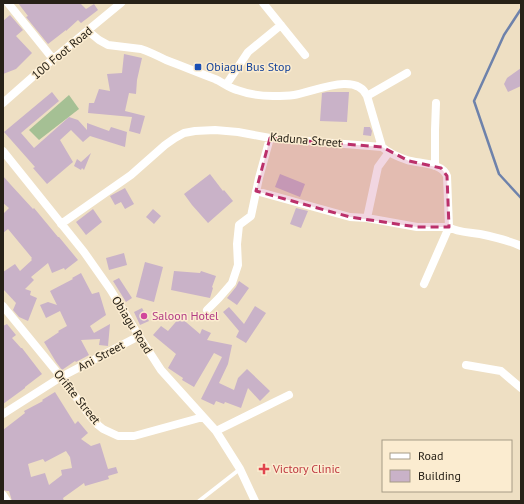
<svg xmlns="http://www.w3.org/2000/svg" width="524" height="504" viewBox="0 0 524 504" font-family="'PT Sans',sans-serif">
<style>
.green{fill:#a5c094}
.lines{fill:none;stroke-linecap:round;stroke-linejoin:round}
.stream{stroke:#6e82ab;stroke-width:2.5}
.building{fill:#c9b2c8;fill-rule:evenodd}
.service{stroke:#fff;stroke-width:4}
.minor{stroke:#fff;stroke-width:8}
.marked{fill:#bb306b;fill-opacity:0.2;stroke:#bb306b;stroke-width:3;stroke-dasharray:8 5;stroke-linejoin:round}
.transit-dot{fill:#1a4fb4;stroke:#fbecd0;stroke-width:1.5}
.hotel-dot{fill:#d1479c;stroke:#fbecd0;stroke-width:1.5}
.health-dot{fill:#e0444e;stroke:#fbecd0;stroke-width:1.5}
.labels{text-anchor:middle;stroke-width:3;stroke-linejoin:round;paint-order:stroke}
.street-label{font-size:12px;fill:#272117;stroke:#fbecd0}
.transit-label{font-size:12px;fill:#164399;stroke:#fbecd0;text-anchor:start}
.hotel-label{font-size:12px;fill:#b23c85;stroke:#fbecd0;text-anchor:start}
.health-label{font-size:12px;fill:#be3a42;stroke:#fbecd0;text-anchor:start}
</style>
<rect width="100%" height="100%" fill="#eedfc3"/>
<!-- green -->
<path class="green" d="M69,95l10,14 -40,31 -10,-10z"/>
<g class="lines">
<!-- stream -->
<path class="stream" d="M521,9l-17,26 -30,66 25,73 22,24"/>
</g>
<!-- building -->
<path class="building" d="M18,3h62l6,6 8,-5 4,6 -17,13 -3,-3 -12,11v-1l-18,14 -22,-27 2,-1z
M10,15l13,15 -7,6 16,17 -16,16 -13,5v-53z
M124,54l18,4 -5,22 -1,14 -7,-1 -4,18 20,5 -5,18 -11,-3 3,-14 -44,-4 1,-10h5l5,-14 11,2 -3,-17 15,-1z
M521,68v18l-13,6 -4,-8 3,-6z
M52,92l7,9 -38,32 13,15 35,-31 9,3 9,10v-7l22,8 2,-4 16,5 -2,15 -35,-11 -7,6 -12,-12 -11,10 13,22 -26,22 -14,-16 2,-1 -31,-35z
M327,92h22l-2,30 -27,-1 2,-28z
M364,127h6l2,4 -1,5 -8,-1z
M91,153l-7,17 -2,-2 -1,2 -7,-4 3,-7 4,3z
M210,174l13,17 1,-1 9,11 -25,22 -16,-18 -8,-11z
M280,174l25,10 -5,13 -25,-10z
M3,176l8,9 22,24 1,-1 24,29h1l19,23 -13,10 -1,-2 -12,5 -4,-10 -17,14 3,3 -9,9 6,2 -1,4 7,3 -9,23 -9,-4 -6,-7 3,-7 -13,-14v-17l12,-8 5,7 12,-11 -1,-1 1,-1 -24,-29 -5,4v-19l6,-6 -6,-5z
M125,188l9,16 -9,5 -4,-7 -6,3 -5,-9z
M296,208l12,3 -7,17 -11,-4z
M93,209l9,13 -16,13 -10,-13z
M153,209l8,7 -7,8 -8,-7z
M124,253l3,12 -18,5 -3,-12z
M145,262l18,5 -9,35 -18,-5z
M174,271l26,2 1,-2 15,5 -4,11 1,1 -3,10 -39,-8z
M81,273l11,21 7,-2 7,23 -16,11 4,7 16,-9 -2,22 -9,-1 1,-6 -19,1 8,15 -13,7 -1,-1 -13,9 -6,-8 -12,-20 15,-10 -1,-1 9,-5 -7,-15 -14,7 -6,-13 8,-3 9,3 -7,-14 23,-12 -1,-1z
M119,278l13,20 -6,4 -13,-21z
M239,281l10,7 -12,17 -10,-7 9,-11z
M255,306l11,7 -20,30 -10,-6 3,-6 -16,-19 6,-5 15,17z
M142,308l7,13 -9,4 -6,-13z
M180,317l20,17 2,-5 9,4 -4,7 25,5 -4,19 -9,19 15,7 4,-12 9,-9 23,22 -10,10 -12,-13 -7,20 -16,-6 -1,2 -8,-3 -2,4 -13,-6 21,-42 -8,-4 -20,34 -12,-7 1,-2 -15,-10 8,-14 -23,-19 8,-9 7,5z
M7,324l9,11 -4,3 9,10h1l20,26 -17,13v1l-22,16v-78z
M55,392l20,32 3,-3 10,12 -7,6 10,7 9,-3 8,26 8,-2 2,6 -10,3 1,3 -24,7 -1,-3 -21,15 1,3h-52l-3,-10h-2l-4,-1v-60l22,-17 -1,-2 19,-10 -1,-1zM66,451l4,6 2,11 -11,2 1,5 -13,10 -4,-12 -14,4 -3,-13 15,-5 2,3z"/>
<g class="lines">
<!-- service -->
<path class="service" d="M199,501l41,-32"/>
<!-- minor -->
<path class="minor" d="M8,3l45,56
M263,3l42,52
M88,31l11,9 9,5 33,4c9,3 17,7 25,11 16,6 33,13 49,19 7,3 14,9 22,11 11,4 24,6 36,6 7,0 14,0 21,-1 19,-3 63,-24 73,1l15,51
M226,85l22,-33 33,-27
M367,96l40,-23
M3,103l50,-44 68,-56
M3,151l81,101 26,37 29,47 22,34 55,61 24,38 15,32
M435,166v-36l1,-27
M256,191l94,26 17,1 50,9h32l-25,57
M367,218l11,-51 11,-15
M61,224l70,-49 34,-30 10,-7 9,-5 11,-2 20,-1 23,2 32,6 112,9c7,6 16,10 25,13 12,4 35,2 40,16l2,51c9,6 21,5 31,7 14,3 28,6 41,12
M3,306l58,71 30,40 7,8 5,4 15,7h16l69,-19
M207,310l12,-12 13,-15 6,-18 -1,-21 2,-19 12,-9 8,-38 11,-40
M466,365l35,6 20,17
M3,414l58,-37 78,-41
M216,431l73,-36
M3,495l4,6"/>
</g>
<!-- marked area -->
<path class="marked" d="M270,138l112,9 27,14 32,7 6,8 2,51h-32l-67,-10 -94,-26z"/>
<!-- markers -->
<rect class="transit-dot" x="194" y="63" width="8" height="8" rx="2"/>
<circle class="hotel-dot" cx="144" cy="316" r="4"/>
<path class="health-dot" d="M262 463h4v4h4v4h-4v4h-4v-4h-4v-4h4z"/>
<g class="labels">
<!-- street labels -->
<g class="street-label">
<text transform="translate(62 53) rotate(-40)" y="4">100 Foot Road</text>
<text transform="translate(306 140) rotate(5)" y="4">Kaduna Street</text>
<text transform="translate(132 325) rotate(58)" y="4">Obiagu Road</text>
<text transform="translate(101 356) rotate(-28)" y="4">Ani Street</text>
<text transform="translate(77 397) rotate(51)" y="4">Orifite Street</text>
</g>
<!-- transit labels -->
<g class="transit-label">
<text x="206" y="71">Obiagu Bus Stop</text>
</g>
<!-- hotel labels -->
<g class="hotel-label">
<text x="152" y="320">Saloon Hotel</text>
</g>
<!-- health labels -->
<g class="health-label">
<text x="273" y="473">Victory Clinic</text>
</g>
</g>
<!-- border -->
<rect width="524" height="504" fill="none" stroke="#272117" stroke-width="8"/>
<!-- legend -->
<rect x="382" y="440" width="130" height="52" fill="#fbecd0" stroke="#a69b86"/>
<rect x="390" y="453" width="20" height="6" fill="#ffffff" stroke="#a69b86"/>
<text x="418" y="460" font-size="12" fill="#272117">Road</text>
<rect x="390" y="470" width="20" height="12" fill="#c9b2c8" stroke="#a69b86"/>
<text x="418" y="480" font-size="12" fill="#272117">Building</text>
</svg>
